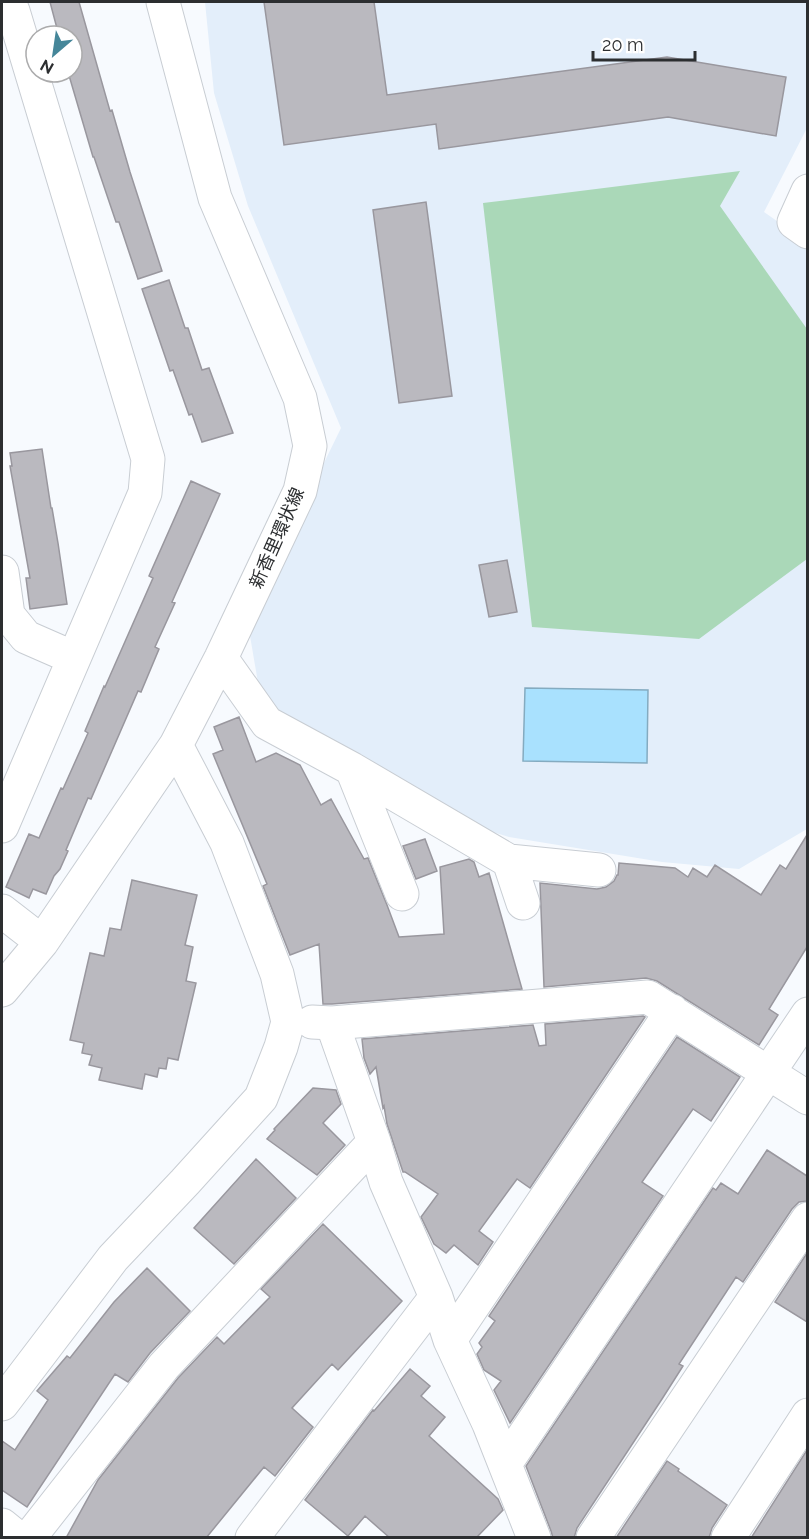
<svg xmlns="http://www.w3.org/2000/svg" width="809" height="1539" viewBox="0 0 809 1539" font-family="Raleway,'Noto Sans JP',sans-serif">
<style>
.built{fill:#e3eefa}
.green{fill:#aad8b8}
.water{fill:#a9e1fe;stroke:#84abc0;stroke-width:1.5}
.building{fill:#bab9bf;stroke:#99979e;stroke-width:1.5}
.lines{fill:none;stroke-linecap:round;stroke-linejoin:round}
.minor-casing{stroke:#c8cdd3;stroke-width:35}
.minor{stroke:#fff;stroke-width:33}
.labels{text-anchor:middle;stroke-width:6;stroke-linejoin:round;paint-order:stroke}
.street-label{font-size:18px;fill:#2c2e30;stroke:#fff}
</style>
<rect width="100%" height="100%" fill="#f7fafe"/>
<!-- built -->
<path class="built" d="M205,2h602v126l-43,84 43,30v587l-68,40 -77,-7 -153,-25 -61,-19 -186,-112 -12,-70 71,-167 20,-41 -93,-222 -34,-113z"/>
<!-- green -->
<path class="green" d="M740,171l-20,35 87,123v230l-108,80 -167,-12 -49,-424z"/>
<!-- water -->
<path class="water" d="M525,688l123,2 -1,73 -124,-2z"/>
<!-- building -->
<path class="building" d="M50,2h29l31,109 2,-1 18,62 32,99 -24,8 -19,-57h-3l-22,-65h-1l-25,-85h4v-36h-13z
M264,2h110l13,93 280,-38 119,20 -10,59 -108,-19 -229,32 -3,-25 -152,21z
M426,202l26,194 -53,7 -26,-193z
M169,280l16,48h3l14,42 7,-2 24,65 -31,9 -10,-28 -3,1 -16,-45 -3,1 -28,-82z
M42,449l9,59h1l6,35 9,61 -37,5 -4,-31h4l-20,-112h2l-2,-13z
M191,481l29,13 -48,108 3,1 -20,44 4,2 -18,43 -3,-1 -47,108 -3,-1 -22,52 2,1 -8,18 -6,7 -8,18 -13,-5 -4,9 -23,-11 23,-53 10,4 22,-50 2,1 25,-56 -3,-2 19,-45 1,1 48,-109 -4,-2z
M507,560l10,52 -28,5 -10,-52z
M239,717l17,45 20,-9 24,12 21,40 10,-6 33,60 4,-1 19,47 12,32 45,-3 -4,-67 29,-8 5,3 5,15 10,-4 33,116 -190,15h-9l-4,-60 -29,11 -27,-69 4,-2 -54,-130 10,-4 -9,-23z
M807,835v112l-38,62 9,6 -19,30 -102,-64 -11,-3 -102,9 -4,-104 57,6 9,-2 8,-6 3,-6h1l1,-12 56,5 13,9 5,-9 14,9 8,-12 46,30 19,-30 6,4z
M425,839l12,32 -21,8 -13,-33z
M132,880l65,15 -12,50 8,2 -7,34 10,2 -18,77 -10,-2 -2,11 -7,-1 -2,9 -12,-3 -3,15 -43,-9 3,-12 -13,-3 3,-10 -10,-2 2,-10 -14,-3 20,-87 14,3 6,-28 11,2z
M643,1016l2,1 -115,171 -13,-9 -38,52 14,11 -15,23 -24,-20 -8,8 -12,-9 -13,-27 17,-23 -33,-22h-2l-16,-48 -3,-18 -1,2 -7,-41 -6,7 -6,-16 -2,-19 171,-14 6,21 7,-1 -1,-21z
M677,1037l63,40 -29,44 -18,-12 -51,73 21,14 -153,227 -16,-33 7,-9 -17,-11 -7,-16 5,-7 -3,-4 16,-22 -6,-5z
M313,1088l23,2 5,14 -18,19 22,22 -28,30 -50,-36 8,-9 -1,-1z
M767,1150l40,26v25l-8,1 -7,7 -49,73 -7,-5 -57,87 4,2 -21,33 -85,129 -3,10h-21l-2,-7 -25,-65 187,-278 3,2 5,-7 17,11z
M256,1159l40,39 -62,66 -40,-36z
M323,1224l79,77 -64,69 -6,-6 -40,44 21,19 -38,49 -11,-9 -58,71h-140l32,-58 80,-102 39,-41 7,7 46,-47 -9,-8z
M807,1253v69l-32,-20z
M147,1268l43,43 -40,42 -22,29 -13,-8 -88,133 -25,-17v-49l13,9 33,-50 -11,-9 30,-35 3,2 44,-56z
M410,1369l20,17 -9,10 24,21 -16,19 69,63 5,11 -27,28h-86l-25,-22 -17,20 -43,-36 68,-90 1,1z
M807,1450v88h-56z
M667,1461l12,8 -1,2 49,34 -15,23 -3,10h-93z"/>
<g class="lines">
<defs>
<path id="minor" d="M808,191l-14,31 14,10
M2,572l6,43 18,22 48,21
M221,658l46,65 85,46 157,92 90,9
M352,769l50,125
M2,826l143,-333 3,-34 -135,-448 -8,-9
M509,861l14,42
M2,911l40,31
M2,990l40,-48 134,-197 45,-87 79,-167 10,-45 -10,-48 -85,-200 -52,-196
M312,1022l20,1 316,-26 160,101
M332,1023l42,119 12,40 50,115 14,43 39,84 45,114
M450,1340l222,-329
M2,1404l111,-146 72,-76 76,-84 20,-51 7,-25 -11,-48 -50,-131 -51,-98
M505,1464l303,-450
M2,1525l16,13
M29,1538l135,-172 210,-224
M252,1538l184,-241
M593,1538l215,-319
M728,1538l80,-123"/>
</defs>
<!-- minor casing -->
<use href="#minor" class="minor-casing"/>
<!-- minor -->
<use href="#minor" class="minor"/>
</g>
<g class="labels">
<!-- street labels -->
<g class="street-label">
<text transform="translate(277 538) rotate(-66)" y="6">新香里環状線</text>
</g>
</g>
<!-- border -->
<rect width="809" height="1539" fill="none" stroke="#2c2e30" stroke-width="6"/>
<!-- north arrow -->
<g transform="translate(54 54) rotate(209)"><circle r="28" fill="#ffffff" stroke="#ababac" stroke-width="1.5"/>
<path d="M0-4.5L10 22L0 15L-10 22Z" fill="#458699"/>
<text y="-9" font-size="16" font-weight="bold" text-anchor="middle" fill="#2c2e30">N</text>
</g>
<!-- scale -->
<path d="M593 51v9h102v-9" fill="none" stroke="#2c2e30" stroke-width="3"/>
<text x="602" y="51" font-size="18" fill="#2c2e30" stroke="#ffffff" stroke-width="4.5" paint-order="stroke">20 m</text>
</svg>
